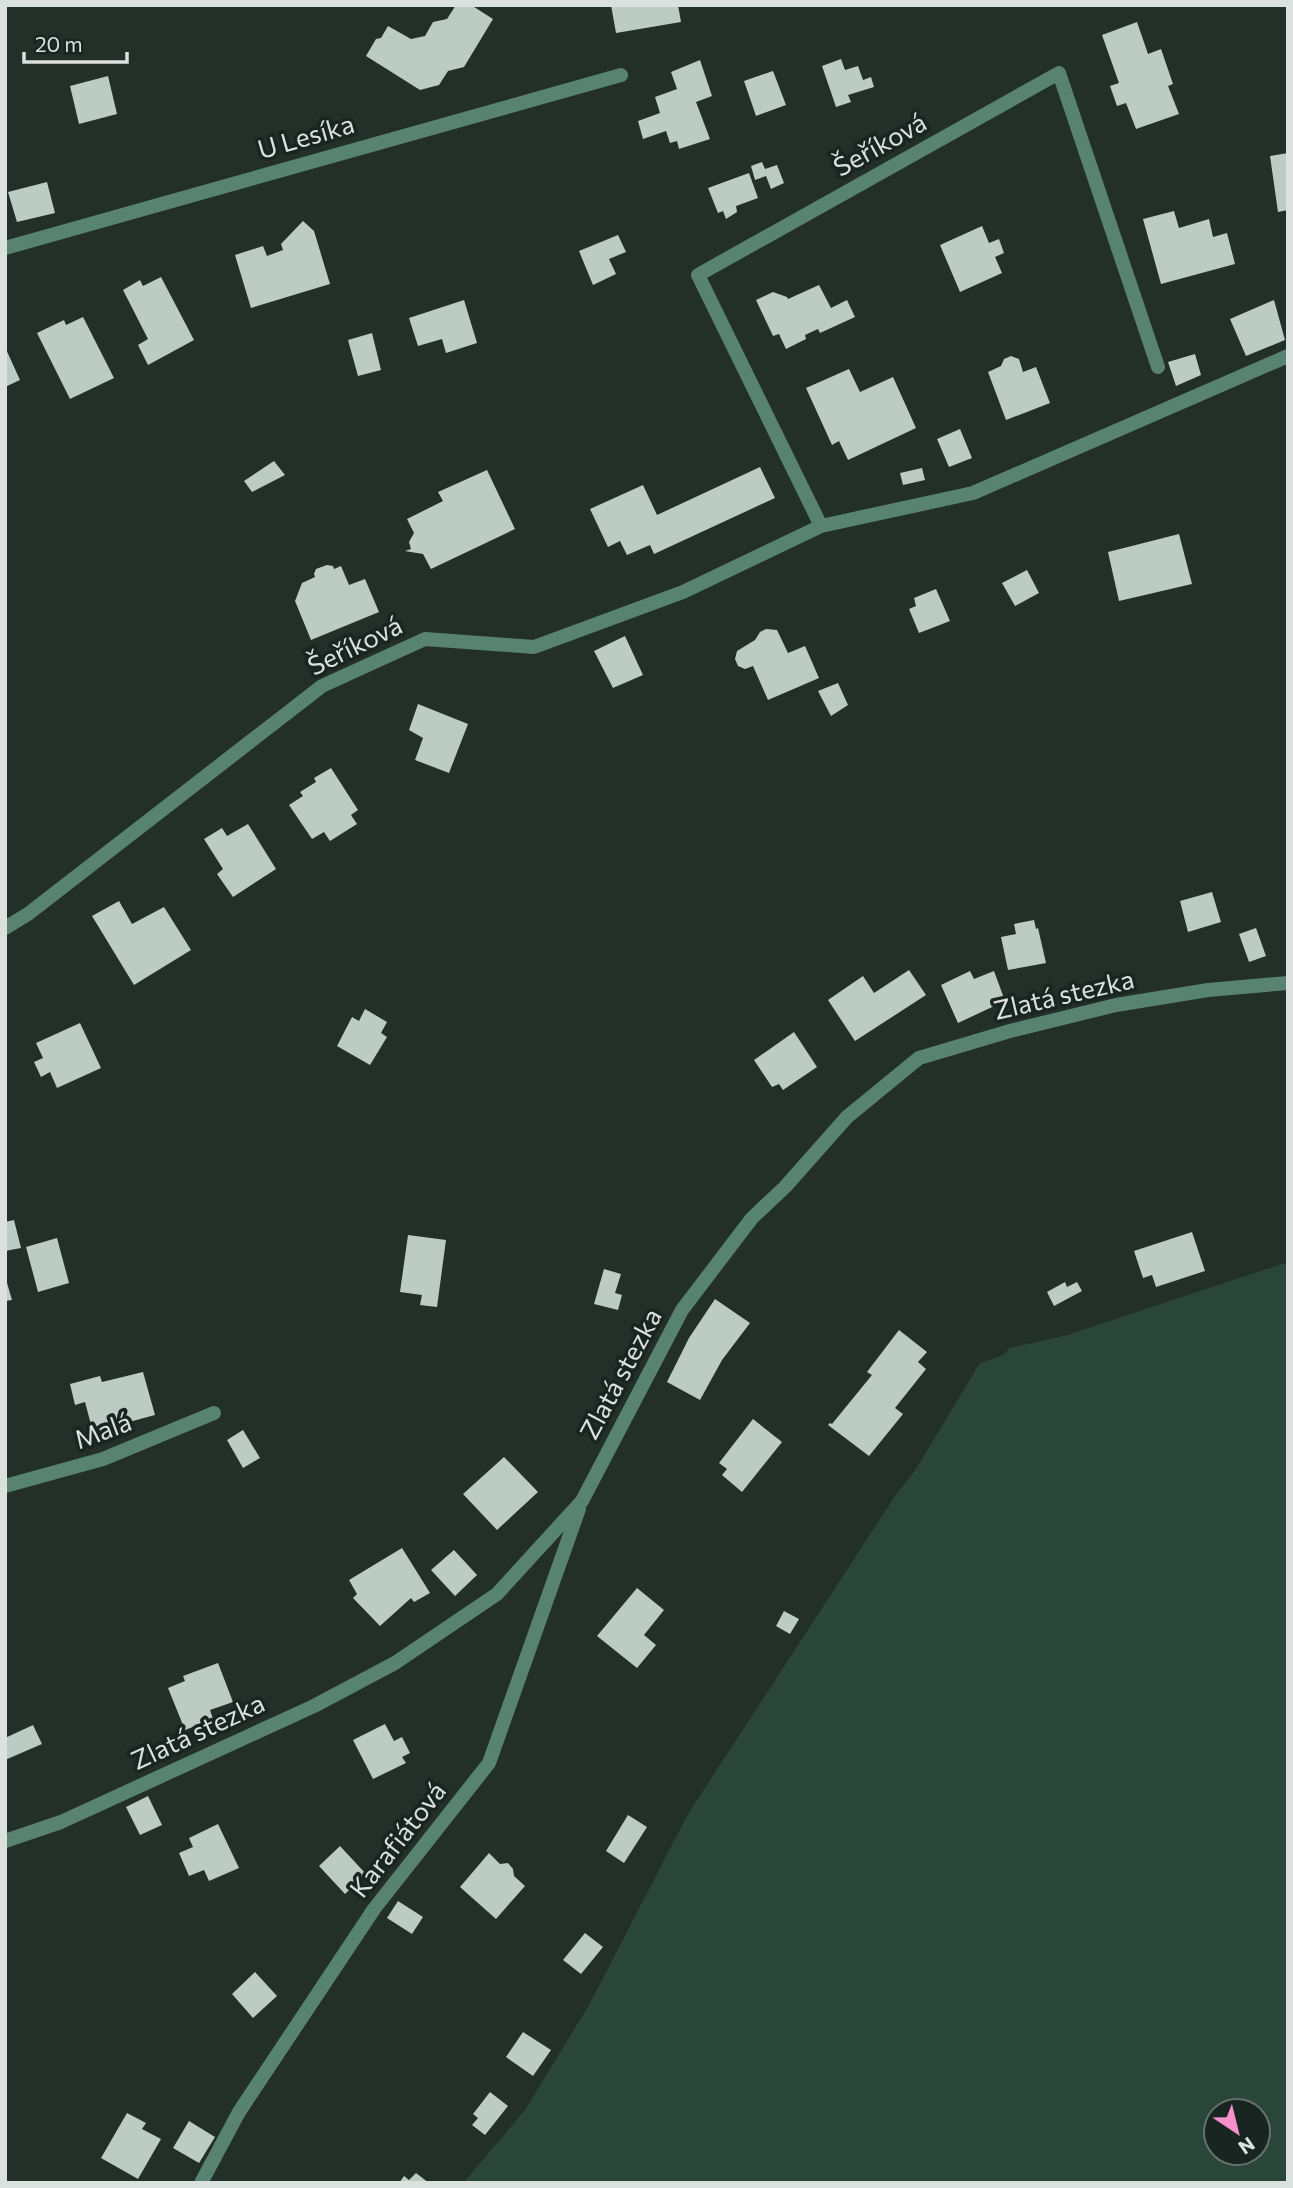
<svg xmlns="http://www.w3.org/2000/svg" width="1293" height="2188" viewBox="0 0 1293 2188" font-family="Commissioner,sans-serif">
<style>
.green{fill:#2a463a;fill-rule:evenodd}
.building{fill:#bcccc4}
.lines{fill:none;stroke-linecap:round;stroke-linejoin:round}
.street{stroke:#588370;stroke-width:14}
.labels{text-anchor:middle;stroke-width:7;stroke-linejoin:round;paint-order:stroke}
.street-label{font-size:26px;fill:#dae1de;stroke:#192520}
</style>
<rect width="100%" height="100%" fill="#232f29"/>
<!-- green -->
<path class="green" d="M1288,1262v921h-825l62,-73 64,-105 99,-191 209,-321 17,-21 66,-109 24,-8 5,-7 55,-12zM1216,2111h42v42h-42z"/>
<!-- building -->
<path class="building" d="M456,5h15l22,14 -29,48 -16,4 -9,14 -19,5 -54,-34 10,-17 5,-1 7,-12 23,13 14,-3 8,-14 14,-3z
M611,5h67l3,17 -65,11z
M1137,22l11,32 13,-5 12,35 -5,2 11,28 -43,15 -10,-26 -9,3 -7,-20 9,-3 -17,-48z
M841,59l4,11 13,-4 5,14 8,-3 3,10 -26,8 3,7 -15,5 -14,-41z
M700,60l12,36 -16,6 14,37 -31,10 -2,-8 -7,2 -4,-12 -23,8 -5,-18 22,-8 -5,-16 22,-8 -6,-17z
M773,71l13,34 -30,11 -12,-35z
M108,76l9,38 -38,10 -9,-38z
M1288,153v57l-10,2 -8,-56z
M762,162l3,7 12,-4 7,18 -13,6 -5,-13 -11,4 -4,-14z
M749,173l9,25 -22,8 1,6 -11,7 -3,-8 -5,2 -10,-25z
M47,182l8,31 -38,9 -9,-30z
M1174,211l5,17 30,-9 4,18 14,-4 8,31 -74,20 -18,-65z
M303,221l11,10 16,53 -79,24 -16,-53 28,-9 4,10 16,-6 -2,-6z
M982,226l7,17 10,-4 5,14 -9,4 7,16 -42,19 -20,-47z
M618,235l8,17 -17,7 7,15 -23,11 -14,-34z
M161,277l33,63 -46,25 -10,-20 10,-6 -25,-49 17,-10 3,6z
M819,285l12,23 16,-8 8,17 -35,16 -2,-4 -13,6 1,4 -20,10 -7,-15 -6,2 -17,-36 17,-8 14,5 1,2z
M464,300l13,43 -31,10 -4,-14 -24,7 -9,-28z
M1274,300l11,40 -39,16 -16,-37z
M83,317l31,61 -44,21 -33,-66 27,-13 2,5z
M372,333l9,37 -23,6 -10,-36z
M5,347l15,33 -15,7z
M1195,354l6,21 -25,11 -8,-24z
M1011,356l8,3 4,13 13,-5 14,36 -44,17 -18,-48 13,-6 3,-7z
M849,369l11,23 33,-15 23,51 -68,32 -9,-19 -7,4 -26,-57z
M960,429l12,29 -23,9 -12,-28z
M274,461l11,14 -33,17 -8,-11z
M760,467l15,31 -121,56 -4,-9 -23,10 -7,-14 -12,6 -18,-38 53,-24 14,30z
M922,468l3,12 -22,5 -3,-12z
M487,470l28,59 -84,40 -8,-15 -18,-3 6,-2 -2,-7 5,-9 -7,-14 36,-18 -5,-9z
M1179,534l13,50 -73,17 -11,-49z
M327,565l6,1 1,3 7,-3 8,19 16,-6 14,33 -68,28 -16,-39 7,-18 13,-6 -1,-3 2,-5z
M1027,570l12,23 -24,13 -13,-23z
M936,589l14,32 -31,12 -10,-24 7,-3 -2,-8z
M766,629l11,1 11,23 17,-7 14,32 -51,22 -15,-34 -8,3 -7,-3 -3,-7 2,-8 18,-11 5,-8z
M625,636l18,39 -30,13 -19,-37z
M838,683l10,22 -17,11 -13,-25z
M418,704l50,20 -19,49 -34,-13 8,-22 -14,-8z
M331,768l27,42 -7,5 6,9 -27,17 -6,-9 -12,7 -23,-34 14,-9 -3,-4 16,-10 -2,-4z
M248,824l28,45 -43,28 -16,-23 6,-5 -19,-30 18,-11 5,8z
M1212,892l9,30 -33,10 -8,-31z
M119,901l13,23 32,-17 27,43 -57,35 -42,-69z
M1034,920l2,9 2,-1 8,35 -38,7 -7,-33 15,-3 -2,-10z
M1256,928l10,28 -17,6 -10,-28z
M909,970l17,25 -71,46 -27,-41 35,-24 11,17z
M970,971l4,8 20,-8 11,30 -47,22 -17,-38z
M365,1009l22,13 -6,11 6,4 -17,28 -33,-19 15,-29 7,4z
M80,1023l21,45 -44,20 -7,-16 -9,5 -7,-15 9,-4 -7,-15z
M794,1032l23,35 -34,23 -4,-6 -7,3 -18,-27z
M14,1220l7,28 -16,3v-29z
M1192,1232l13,39 -49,16 -4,-12 -9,3 -9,-27z
M408,1235l38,5 -9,67 -17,-2 2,-10 -22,-3z
M57,1238l12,45 -31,9 -12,-45z
M604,1269l17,5 -6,19 7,2 -4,15 -24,-6z
M5,1276l7,24 -7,1z
M1065,1282l2,5 10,-5 5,9 -28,15 -7,-14z
M715,1299l35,24 -28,37 -22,40 -33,-18 22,-44z
M899,1330l28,22 -9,10 8,7 -31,39 8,6 -34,42 -41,-31 2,-2 2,1 40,-49 -5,-3z
M143,1372l12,43 -26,7 1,4 -16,5 -2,-4 -19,5 -8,-30 -10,3 -5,-21 30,-8 2,6z
M753,1419l29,23 -40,50 -20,-17 5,-6 -8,-6z
M243,1430l17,28 -17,10 -16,-28z
M504,1457l34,35 -41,38 -34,-36z
M402,1548l28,45 -16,9 -3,-4 -31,28 -27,-28 4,-4 -8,-14z
M454,1550l23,25 -22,21 -24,-26z
M637,1588l27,22 -20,25 12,10 -19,23 -40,-32z
M784,1611l15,8 -9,15 -14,-8z
M218,1663l15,39 -23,8 3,9 -28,11 -17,-42 17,-7 -2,-5z
M385,1724l9,17 8,-4 8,16 -8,4 4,6 -33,16 -20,-39z
M33,1725l9,19 -37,16v-22z
M148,1796l14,29 -22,10 -14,-28z
M628,1815l19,12 -23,36 -18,-12z
M218,1824l21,44 -30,13 -5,-11 -15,6 -10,-23 14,-6 -4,-9z
M340,1846l26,28 -21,20 -26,-28z
M489,1853l11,11 8,-1 5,6 1,7 11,10 -29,33 -36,-32z
M398,1901l25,16 -11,17 -25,-16z
M585,1933l18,14 -22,27 -18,-14z
M255,1972l22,24 -24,22 -21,-24z
M523,2032l28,18 -18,26 -27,-19z
M490,2092l18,14 -23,29 -13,-10 6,-7 -5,-4z
M127,2113l19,10 -4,6 19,10 -23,40 -37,-21z
M189,2121l26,16 -16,26 -26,-15z
M416,2173l13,10h-30l5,-7 5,4z"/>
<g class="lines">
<!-- street -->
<path class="street" d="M5,248l616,-173
M821,526l-123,-251 361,-202 99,294
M5,928l23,-14 294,-228 103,-47 109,8 149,-55 138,-66 152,-33 315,-137
M5,1486l98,-27 111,-46
M5,1841l56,-19 253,-116 81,-43 102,-69 85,-93 100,-191 70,-92 33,-31 62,-70 72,-59 91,-27 106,-26 92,-15 80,-7
M201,2183l38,-71 135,-203 115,-146 90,-254"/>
</g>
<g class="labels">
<!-- street labels -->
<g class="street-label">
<text transform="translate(306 137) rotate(-16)" y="9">U Lesíka</text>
<text transform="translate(880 145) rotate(-29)" y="9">Šeříková</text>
<text transform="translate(355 646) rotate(-26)" y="9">Šeříková</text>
<text transform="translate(1064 995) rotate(-13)" y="9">Zlatá stezka</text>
<text transform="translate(621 1374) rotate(-62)" y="9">Zlatá stezka</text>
<text transform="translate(103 1431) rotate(-20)" y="9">Malá</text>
<text transform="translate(198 1732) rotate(-25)" y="9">Zlatá stezka</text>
<text transform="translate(398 1840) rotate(-52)" y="9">Karafiátová</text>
</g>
</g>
<!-- border -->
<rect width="1293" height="2188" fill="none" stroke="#dae1de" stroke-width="14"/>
<!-- north arrow -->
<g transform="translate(1237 2132) rotate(145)"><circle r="33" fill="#192520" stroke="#66706c" stroke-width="2"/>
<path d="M0-5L12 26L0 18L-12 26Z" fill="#f890cb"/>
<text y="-10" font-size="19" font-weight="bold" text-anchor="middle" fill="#dae1de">N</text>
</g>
<!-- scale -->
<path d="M24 52v10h103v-10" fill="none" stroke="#dae1de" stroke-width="3.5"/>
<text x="35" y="52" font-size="21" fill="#dae1de" stroke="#192520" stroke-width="5" paint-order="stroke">20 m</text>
</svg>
